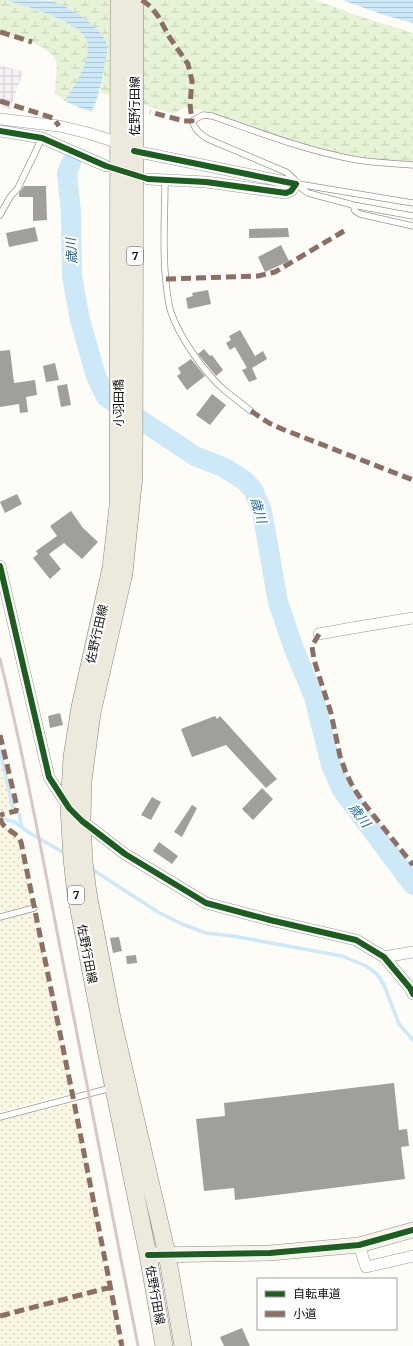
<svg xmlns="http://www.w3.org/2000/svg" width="413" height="1346" viewBox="0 0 413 1346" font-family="Merriweather,'Noto Sans JP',serif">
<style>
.industrial{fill:url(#industrial-grid)}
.farmland{fill:url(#farmland-dots)}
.wetland{fill:url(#wetland-marsh)}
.water{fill:url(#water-rules)}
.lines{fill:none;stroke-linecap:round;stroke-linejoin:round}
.stream{stroke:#cde8f7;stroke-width:3.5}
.river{stroke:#cde8f7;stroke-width:20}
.building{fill:#a19f9c}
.lane-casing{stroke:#979795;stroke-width:7}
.street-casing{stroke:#979795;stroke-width:12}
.secondary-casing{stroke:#8e8d8b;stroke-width:16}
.primary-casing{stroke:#858482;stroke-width:18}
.lane{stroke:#fffffe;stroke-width:5.5}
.street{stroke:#fffffe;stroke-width:11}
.secondary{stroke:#f6f4eb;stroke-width:15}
.primary{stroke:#ede9dc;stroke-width:17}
.rail{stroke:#d9c6c7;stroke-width:3}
.quiet{stroke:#8d6e63;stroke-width:5;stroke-dasharray:10 5;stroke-linecap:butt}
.cycleway-casing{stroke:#fff;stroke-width:8}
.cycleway{stroke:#1b5e20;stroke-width:6}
.labels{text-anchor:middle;stroke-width:4;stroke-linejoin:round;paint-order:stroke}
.shield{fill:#fff;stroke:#585858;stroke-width:1}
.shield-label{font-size:11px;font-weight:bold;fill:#111}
.street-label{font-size:12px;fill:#111;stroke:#fff}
.water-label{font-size:13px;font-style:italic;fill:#1768a6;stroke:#fff}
</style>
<defs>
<pattern id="industrial-grid" width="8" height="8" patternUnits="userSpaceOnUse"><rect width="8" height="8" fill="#f5f0f3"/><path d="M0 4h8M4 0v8" fill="none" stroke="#d1cdcf"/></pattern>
<pattern id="farmland-dots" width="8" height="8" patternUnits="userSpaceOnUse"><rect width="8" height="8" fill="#f9f7e4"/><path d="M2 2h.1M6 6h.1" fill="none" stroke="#d4d3c3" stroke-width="1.8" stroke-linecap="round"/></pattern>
<pattern id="wetland-marsh" width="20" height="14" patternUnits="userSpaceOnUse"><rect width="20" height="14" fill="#e7f3d7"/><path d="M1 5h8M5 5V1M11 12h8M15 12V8" fill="none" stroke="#c5cfb8"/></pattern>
<pattern id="water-rules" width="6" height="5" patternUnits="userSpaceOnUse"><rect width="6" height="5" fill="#cde8f7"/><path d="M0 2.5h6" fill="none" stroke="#afc6d3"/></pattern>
</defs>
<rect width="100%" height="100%" fill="#fdfcf7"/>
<!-- industrial -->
<path class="industrial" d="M0,65l23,7 -13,37 -10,-3z"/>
<!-- farmland -->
<path class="farmland" d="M0,750l13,59 -1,3 -12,3z
M4,826l15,11 2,5 51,250 -72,20v-285z
M74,1102l48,244h-122v-225z"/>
<!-- wetland -->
<path class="wetland" d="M0,0h5c19,6 82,21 83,45 2,20 -13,39 -23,56l-10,-8c0,-9 3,-23 1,-31 -4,-17 -42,-25 -56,-30z
M50,0h265l47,17 51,16v131l-59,-5 -122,-36 -30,-13 -18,-3 -10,7 -74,-22 4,-18 -2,-40 -14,-13 -16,-11z"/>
<!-- water -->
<path class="water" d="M5,0c11,0 38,0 47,1 16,5 53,27 55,45 1,5 -1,11 -2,15 -2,18 -6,34 -13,51l-12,-4 -15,-7c10,-17 24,-36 23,-56 -1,-23 -64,-39 -83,-45z
M342,0h71v23l-26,-7z"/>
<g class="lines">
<!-- stream -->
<path class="stream" d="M0,750l13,59 6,5 3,14
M0,820l4,-1 11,3 13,10 38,22
M90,868l68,44 24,12 24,9 27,3 109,20 24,10 11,8 7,11 15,39 14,16"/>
<!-- river -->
<path class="river" d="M71,163l-4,11 4,38 1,64 8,44 16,56 10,21 89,59 30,12 20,13 8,9 9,21 16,91 16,47 20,48 17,68 11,25 71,95"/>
</g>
<!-- building -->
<path class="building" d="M24,186h22l1,34 -14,1v-24h-14v-4z
M35,227l3,14 -29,6 -3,-14z
M288,228l1,9 -40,1v-9z
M281,245l8,16 -24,11 -7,-15z
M208,290l3,14 -23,5 -2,-11 7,-2 -1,-3z
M240,330l15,26 8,-5 4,8 -15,9 5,11 -8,3 -7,-12 5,-2 -12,-21 -5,3 -4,-7 5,-3 -2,-4z
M204,349l6,7 2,-1 11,15 -7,6 -18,-22z
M10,350l4,33 21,-3 2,15 -11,2 2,15 -8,1 -1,-9 -19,3v-56z
M191,359l14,17 -18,14 -10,-14 4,-3 -3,-5z
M55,363l4,17 -13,2 -3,-16z
M67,384l4,21 -10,2 -4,-21z
M212,394l14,11 -16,20 -14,-10z
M17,494l5,10 -17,9 -5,-11z
M71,511l12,17 15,14 -16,17 -18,-16 -15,11 12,15 -11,10 -17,-21 5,-4 -2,-3 21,-15 -7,-10z
M60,713l3,12 -13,3 -2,-12z
M215,716l2,3 3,-3 57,63 -11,9 -40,-43 -34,12 -11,-28z
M262,788l11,11 -20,21 -11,-11z
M152,797l9,5 -10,18 -10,-5z
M192,805l5,3 -15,29 -8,-5z
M159,842l19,14 -6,8 -19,-13z
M119,937l3,14 -9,2 -3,-15z
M136,955l1,8 -10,1 -1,-8z
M394,1083l5,47 8,-1 2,17 -8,1 4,32 -170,21 -1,-12 -30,3 -8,-72 29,-3 -1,-13z
M242,1328l8,18h-26l-4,-9z"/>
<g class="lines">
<defs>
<path id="lane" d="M413,165c-20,-2 -41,-2 -61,-6 -48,-9 -94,-27 -140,-43l-9,-1 -11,6c3,9 8,13 16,18l78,33 8,7 2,5 12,9 45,12 60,11
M165,181c0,34 -3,68 1,101 1,10 2,21 5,30 8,25 34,61 53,78 9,7 18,14 27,21
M298,184l115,19
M353,205l2,6 5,3 53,12
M0,215l10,-18 8,-9 24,-50
M0,917l34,-9
M0,1117l111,-29"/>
<path id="street" d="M0,119l59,7 29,7 31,10
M0,131l42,7 64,28
M134,151l162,33 -5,7 -5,2 -80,-11 -58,-3
M0,566l49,211 20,31 13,13 43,33 81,49 64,17 86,20 28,17 26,31 3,6
M319,634l33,-6 61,-10
M384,957l29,-5
M359,1245l7,22 47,-11"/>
<path id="secondary" d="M148,1255l122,-2 89,-8 54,-15"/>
<path id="primary" d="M119,0l-1,506 -7,62 -31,139 -8,50 -3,51 3,51 4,35 30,156 42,205 16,91
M135,0l-1,476 -10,97 -32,140 -9,68 -1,40 2,41 4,31 24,125 55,236 16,92"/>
</defs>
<!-- lane casing -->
<use href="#lane" class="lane-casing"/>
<!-- street casing -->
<use href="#street" class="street-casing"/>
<!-- secondary casing -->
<use href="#secondary" class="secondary-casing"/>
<!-- primary casing -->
<use href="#primary" class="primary-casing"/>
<!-- lane -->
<use href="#lane" class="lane"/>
<!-- street -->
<use href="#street" class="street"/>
<!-- secondary -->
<use href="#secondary" class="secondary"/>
<!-- primary -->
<use href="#primary" class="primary"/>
<!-- rail -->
<path class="rail" d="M0,659c24,97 42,195 61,293 26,131 52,262 77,394"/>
<!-- quiet -->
<path class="quiet" d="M142,0l9,7 7,9 12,22 18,26 4,17 -2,23 2,17h-8l-34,-9
M0,32l32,10
M0,101l53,17 6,8
M166,279l92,-3 17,-4 69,-41
M251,411l18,12 13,6 131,51
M319,634l-7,12 2,14 17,53 9,43 6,17 7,14 10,15 50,63
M0,735l17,72 -1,4 -16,4
M0,818c3,13 16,12 21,24l53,260 48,244
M0,1316l111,-29"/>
<defs>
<path id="cycleway" d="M0,131l42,7 64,28 42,13 58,3 80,11 5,-2 5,-7 -162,-33
M0,566l49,211 20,31 13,13 43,33 81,49 64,17 86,20 28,17 26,31 3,6
M148,1255l122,-2 89,-8 54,-15"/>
</defs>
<!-- cycleway casing -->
<use href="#cycleway" class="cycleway-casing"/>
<!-- cycleway -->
<use href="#cycleway" class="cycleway"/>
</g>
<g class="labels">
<!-- shield labels -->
<g class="shield">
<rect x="127" y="247" width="16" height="18" rx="3"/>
<rect x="68" y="886" width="16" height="18" rx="3"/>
</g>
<g class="shield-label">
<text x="135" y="260">7</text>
<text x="76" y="899">7</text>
</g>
<!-- street labels -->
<g class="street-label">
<text transform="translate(135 106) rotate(-90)" y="4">佐野行田線</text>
<text transform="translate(119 403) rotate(-90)" y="4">小羽田橋</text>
<text transform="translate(97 634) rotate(-77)" y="4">佐野行田線</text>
<text transform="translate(87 954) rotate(79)" y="4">佐野行田線</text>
<text transform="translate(155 1295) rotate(80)" y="4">佐野行田線</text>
</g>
<!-- water labels -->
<g class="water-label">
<text transform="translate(71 251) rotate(-93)" y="5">歳川</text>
<text transform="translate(259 510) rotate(74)" y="5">歳川</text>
<text transform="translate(360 815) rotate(53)" y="5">歳川</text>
</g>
</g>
<!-- legend -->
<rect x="257" y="1278" width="140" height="52" fill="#ffffff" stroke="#a0a0a0"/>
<rect x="265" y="1291" width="20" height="6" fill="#1b5e20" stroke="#a0a0a0"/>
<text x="293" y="1298" font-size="12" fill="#111111">自転車道</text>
<rect x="265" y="1311" width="20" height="6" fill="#8d6e63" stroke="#a0a0a0"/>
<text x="293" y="1318" font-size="12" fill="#111111">小道</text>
</svg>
